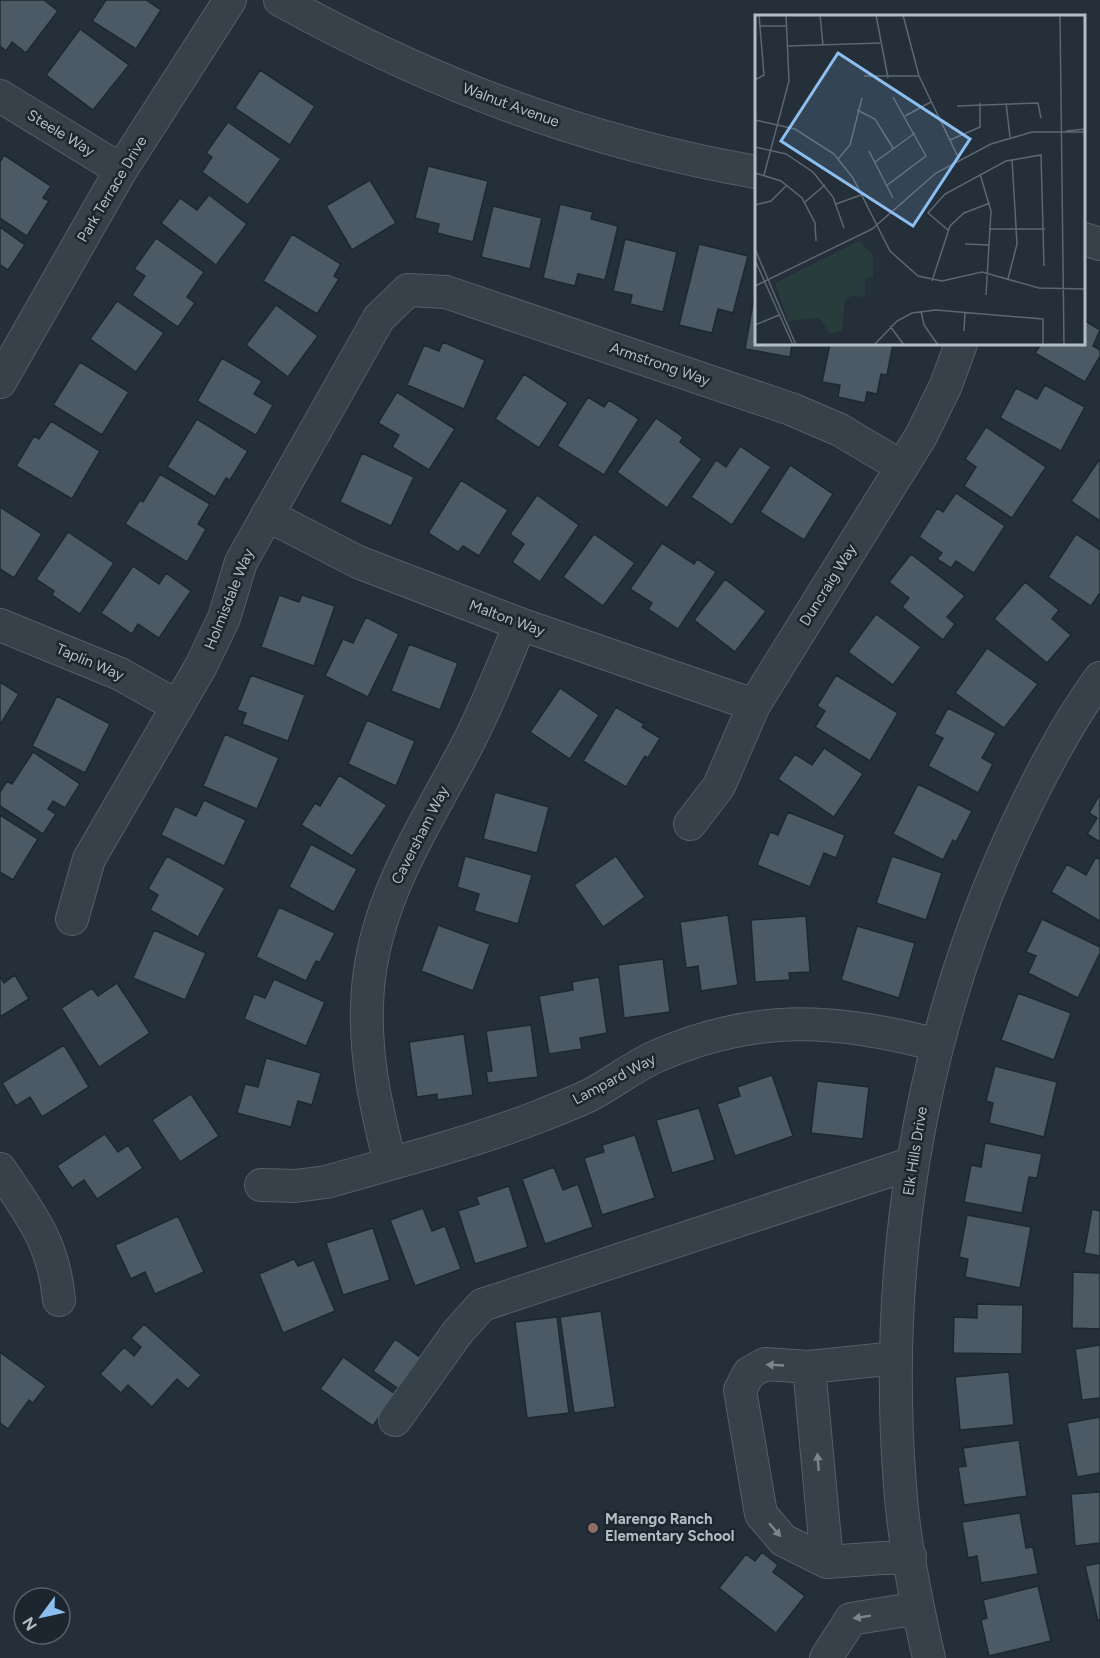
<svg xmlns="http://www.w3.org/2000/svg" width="1100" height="1658" viewBox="0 0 1100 1658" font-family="Figtree,sans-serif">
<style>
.building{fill:#4c5a65;stroke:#1e2830;stroke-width:1.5}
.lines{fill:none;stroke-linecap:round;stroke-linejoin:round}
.minor-casing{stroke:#555f67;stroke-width:34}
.minor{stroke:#37414a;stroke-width:32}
.oneway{fill:#7b858e}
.education-dot{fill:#8d6e63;stroke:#1d262e;stroke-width:2}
.labels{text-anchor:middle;stroke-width:5;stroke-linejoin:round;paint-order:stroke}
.street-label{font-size:15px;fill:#b2bcc5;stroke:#1d262e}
.poi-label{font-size:15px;font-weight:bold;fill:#b2bcc5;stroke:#1d262e;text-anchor:start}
.inset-road{fill:none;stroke:#5d6771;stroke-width:1.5}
.view{fill:#8dbef0;fill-opacity:0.15;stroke:#8dbef0;stroke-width:3}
.inset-edge{fill:none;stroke:#b2bcc5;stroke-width:3}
</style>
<rect width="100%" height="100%" fill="#242f39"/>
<!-- building -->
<path class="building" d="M0,0h44l14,11 -32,42 -14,-11 -6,9 -6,-5z
M106,0h40l15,10 -25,39 -44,-28z
M80,29l49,36 -36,45 -47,-35z
M260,70l55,36 -25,39 -55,-37z
M228,122l53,37 -33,46 -46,-33 10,-15 -6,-4z
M4,155l47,31 -8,12 6,3 -22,35 -27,-18v-56z
M428,166l60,15 -15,61 -36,-9 2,-9 -24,-6z
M370,180l26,43 -44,27 -26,-44z
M209,195l38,29 -31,41 -55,-42 19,-25 17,12z
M560,204l33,8 -2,7 27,7 -13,54 -27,-6 -3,12 -32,-8z
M493,206l49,12 -12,51 -49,-12z
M0,227l25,18 -17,25 -8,-5z
M292,234l49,30 -7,12 5,3 -22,35 -54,-33z
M156,238l48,34 -17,25 8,6 -17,24 -46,-32 13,-19 -11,-7z
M625,239l52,13 -14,60 -33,-8 2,-9 -19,-4z
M699,244l49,12 -15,57 -15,-4 -6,24 -33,-8z
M754,297l2,1v46h36l-2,13 -45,-8z
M117,301l47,32 -28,39 -46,-33z
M276,305l42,31 -30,41 -42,-32z
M1084,320l16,10 -7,16 7,4v6l-15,26 -50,-29 6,-9h43z
M443,342l42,18 -21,49 -57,-24 17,-40 15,6z
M830,344h63l-6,31 -6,-1 -4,20 -10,-2 -2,11 -27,-6 2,-12 -18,-3z
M222,358l40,23 -8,13 19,11 -17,30 -59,-34z
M80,362l49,30 -27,43 -49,-30z
M524,374l44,29 -29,45 -44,-29z
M1045,385l40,22 -24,44 -61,-33 16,-30 21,11z
M397,392l58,37 -26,41 -37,-23 7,-12 -21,-12z
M588,397l16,10 5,-7 30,19 -35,56 -47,-29z
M656,418l27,19 -3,5 22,17 -35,49 -50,-36z
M197,419l51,32 -18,29 -4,-2 -11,19 -48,-30z
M51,421l49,30 -28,48 -56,-33 18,-30 5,3z
M986,427l60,40 -34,51 -48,-32 12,-19 -11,-8z
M740,446l31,21 -39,58 -41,-28 25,-37 10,7z
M362,453l52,24 -23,49 -51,-24z
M1099,460h1v61l-29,-20z
M790,465l43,29 -29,46 -44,-28z
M160,474l50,30 -12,20 8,5 -19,33 -62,-38 15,-24 3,2z
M461,480l47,30 -29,46 -16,-10 -5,6 -30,-19z
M956,493l49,33 -31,47 -18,-12 -5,7 -14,-9 5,-6 -23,-16 18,-29 6,4z
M537,495l42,30 -39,57 -28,-20 12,-18 -14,-10z
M0,507l42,27 -28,44 -14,-9z
M68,532l46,31 -34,51 -28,-19 2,-4 -18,-12z
M594,534l41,29 -32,43 -40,-29z
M1076,534l24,16v43l-9,13 -43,-29z
M662,543l32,21 3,-5 19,13 -38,57 -30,-20 4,-6 -22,-14z
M911,554l54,42 -18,21 8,7 -12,16 -41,-33 7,-9 -20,-16z
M133,566l26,18 7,-11 25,18 -32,47 -21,-14 -6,10 -31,-21z
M725,579l41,32 -31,41 -41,-32z
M1025,582l34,28 -7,9 19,16 -24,28 -53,-44z
M279,595l20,7 3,-7 33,11 -21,60 -53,-19z
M876,614l45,33 -28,38 -45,-33z
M366,617l33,17 -31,63 -43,-21 18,-37 10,4z
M409,644l49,19 -18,47 -49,-19z
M987,648l51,36 -34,44 -49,-35z
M251,675l54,20 -17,46 -46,-17 4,-11 -9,-3z
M836,675l62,38 -28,48 -55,-34 10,-16 -8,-5z
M0,682l19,12 -19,31z
M560,688l39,27 -29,44 -40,-27z
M57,696l53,28 -25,49 -53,-27z
M616,707l28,17 -2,3 18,11 -12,20 -3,-2 -19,31 -43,-26z
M948,708l48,25 -14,25 11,6 -15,29 -50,-27 15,-28 -9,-4z
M367,720l48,21 -19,45 -48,-22z
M225,734l54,24 -22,51 -54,-23z
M824,748l39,26 -29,43 -56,-38 17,-25 17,11z
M33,752l47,32 -15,24 -12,-7 -5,8 8,5 -13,20 -43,-28v-14l7,-11 5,3z
M339,775l48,30 -35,51 -51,-31 14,-22 5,3z
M918,784l54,27 -16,31 -3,-2 -10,20 -50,-26z
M495,792l54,15 -12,46 -54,-14z
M1100,794v48l-13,-8 10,-16 -8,-5z
M204,800l42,20 -22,46 -63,-31 14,-29 21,10z
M788,812l57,23 -9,23 -12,-5 -14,34 -53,-22 13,-33 8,3z
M0,815l38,24 -25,41 -13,-8z
M311,844l46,25 -23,43 -45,-25z
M167,856l58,32 -27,49 -48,-27 8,-15 -10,-6z
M465,856l67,19 -14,49 -44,-13 5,-17 -22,-7z
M616,856l29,41 -42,30 -29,-42z
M892,856l50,17 -16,47 -50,-17z
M1096,857l4,3v61l-49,-29 16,-28 19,11z
M279,907l56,26 -15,29 -4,-1 -10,20 -50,-24z
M728,915l10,70 -37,6 -3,-25 -12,2 -6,-46z
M806,916l4,56 -21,1 1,7 -35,2 -4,-62z
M1042,919l58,28v6l-22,45 -50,-25 8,-17 -10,-4z
M438,925l52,19 -17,47 -52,-20z
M857,926l58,17 -16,55 -58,-18z
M154,930l52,23 -21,47 -52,-22z
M663,959l7,53 -46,6 -6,-53z
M15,975l14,24 -29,18v-41l4,7z
M599,977l8,56 -27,5 2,11 -33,5 -10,-58 34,-6 -1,-8z
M274,979l51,23 -19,44 -62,-27 10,-25 11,4z
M117,983l33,50 -51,34 -38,-59 31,-20 6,8z
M1018,993l53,20 -17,47 -53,-20z
M531,1025l7,52 -50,6 -2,-11 6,-1 -6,-40z
M464,1034l9,61 -36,5v-6l-20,3 -8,-55z
M64,1045l25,42 -47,30 -12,-20 -14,9 -14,-23z
M266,1058l55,15 -9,32 -14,-4 -7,26 -54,-14 8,-29 13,3z
M995,1066l62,16 -13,55 -55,-14 4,-20 -7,-2z
M772,1075l21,61 -58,20 -18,-52 23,-8 -3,-9z
M817,1081l52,6 -6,52 -52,-6z
M191,1094l28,42 -39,26 -28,-42z
M699,1108l16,52 -43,13 -16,-53z
M105,1134l13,18 10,-7 15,23 -46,31 -13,-19 -12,8 -15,-22z
M635,1135l20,63 -53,17 -18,-57 20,-6 -2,-7z
M985,1143l57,11 -5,24 -8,-1 -7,36 -58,-11 7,-37 10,2z
M554,1167l9,23 15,-6 15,43 -48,17 -23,-65z
M509,1186l19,61 -53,17 -17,-53 21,-7 -3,-7z
M423,1208l9,23 13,-5 16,43 -46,17 -25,-66z
M1092,1209l8,2v45l-16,-3z
M967,1215l64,12 -11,61 -55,-11 3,-18 -9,-2z
M178,1216l26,56 -49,22 -10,-22 -14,7 -16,-34z
M373,1228l17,52 -47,15 -17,-52z
M294,1259l4,7 16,-6 21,51 -52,22 -24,-59z
M1073,1272l27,1v56l-28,-1z
M977,1304l46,1 -1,49 -69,-1 1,-36 23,1z
M601,1311l14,96 -41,6 -14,-96z
M557,1317l12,96 -42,5 -12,-96z
M144,1324l57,51 -13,14 -11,-10 -25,28 -24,-22 -7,8 -21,-19 24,-27 10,9 7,-9 -10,-9z
M395,1339l26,19 -22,31 -26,-18z
M1100,1345v53l-18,2 -7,-51z
M0,1352l46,34 -13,17 -4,-3 -21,29 -8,-6z
M343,1357l52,37 -22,32 -53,-37z
M1009,1372l5,53 -54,5 -5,-53z
M1100,1417v56l-23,4 -10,-54z
M1019,1440l8,56 -63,9 -6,-38 8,-1 -3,-18z
M1100,1492v51l-25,3 -4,-52z
M1020,1513l6,35 7,-1 5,27 -57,9 -4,-27 -9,2 -6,-36z
M762,1552l16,13 -5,7 32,24 -29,37 -57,-45 27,-34 9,7z
M1100,1563v57l-2,1 -13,-55z
M1038,1586l13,55 -62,15 -8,-36 6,-2 -4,-18z"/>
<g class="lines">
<defs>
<path id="minor" d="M280,0c149,83 309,143 476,172
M0,96l121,74
M1084,239l16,5
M0,382l121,-212 109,-170
M267,515l91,47 162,62 234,81
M0,625l120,49 57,32
M690,824l29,-38 35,-81 167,-269 25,-51 15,-41
M72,919l17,-60 112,-193 23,-48 17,-56 138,-244 29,-28 38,2 345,117 49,21 62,37
M390,1163c-13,-52 -25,-103 -23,-157 2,-98 54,-173 98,-257 21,-40 38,-83 55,-125
M0,1169c31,46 54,74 59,131
M261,1185l34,1 31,-4c70,-20 147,-40 214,-66 16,-7 34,-13 50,-21 23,-12 44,-29 67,-39 99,-43 179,-38 280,-11
M896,1358l-87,9 -44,-3 -16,9 -9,17 21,124 22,26 44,22 83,-6
M809,1367l18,195
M395,1420l62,-87 25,-28 431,-142
M826,1658l25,-39 67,-11
M929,1658c-13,-56 -25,-114 -29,-172 -17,-219 18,-442 108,-642 26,-57 55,-115 92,-166"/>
</defs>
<!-- minor casing -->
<use href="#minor" class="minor-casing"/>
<!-- minor -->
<use href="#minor" class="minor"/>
</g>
<!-- one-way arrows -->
<defs><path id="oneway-solid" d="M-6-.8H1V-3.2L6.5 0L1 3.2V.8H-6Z" transform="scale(1.5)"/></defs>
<g class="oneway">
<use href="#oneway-solid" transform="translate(775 1365) rotate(-177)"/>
<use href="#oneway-solid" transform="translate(818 1462) rotate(-95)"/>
<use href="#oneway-solid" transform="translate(775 1530) rotate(49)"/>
<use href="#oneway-solid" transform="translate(862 1617) rotate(171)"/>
</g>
<!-- markers -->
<circle class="education-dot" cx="593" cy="1528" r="6"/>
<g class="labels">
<!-- street labels -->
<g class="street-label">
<text transform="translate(511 105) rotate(20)" y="5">Walnut Avenue</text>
<text transform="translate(61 133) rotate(31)" y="5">Steele Way</text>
<text transform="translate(112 189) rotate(-59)" y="5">Park Terrace Drive</text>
<text transform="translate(660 364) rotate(19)" y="5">Armstrong Way</text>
<text transform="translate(828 585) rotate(-58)" y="5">Duncraig Way</text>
<text transform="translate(229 599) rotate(-68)" y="5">Holmisdale Way</text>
<text transform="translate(507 618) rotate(20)" y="5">Malton Way</text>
<text transform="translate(90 662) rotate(23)" y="5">Taplin Way</text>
<text transform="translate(420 835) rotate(-63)" y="5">Caversham Way</text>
<text transform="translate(614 1079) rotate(-28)" y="5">Lampard Way</text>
<text transform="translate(915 1151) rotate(-81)" y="5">Elk Hills Drive</text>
</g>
<!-- poi labels -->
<g class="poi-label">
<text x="605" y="1524">Marengo Ranch<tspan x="605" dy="17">Elementary School</tspan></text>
</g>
</g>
<!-- overview -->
<g transform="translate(755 15)">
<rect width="330" height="330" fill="#242f39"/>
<path d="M104,226l14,13v23l-8,2v18l-14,-1 -6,5 -3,30 -12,3 -10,-16 -32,3 -13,-38z" fill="#273c3b"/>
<path class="inset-road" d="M65,0l3,30M121,0l12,63M148,0l16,61 40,83M305,0l4,330M4,11h27M33,31l92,-3M109,61h55M0,65l9,-5 -5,-60M251,88l4,34M202,91l81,-3 3,15M102,95l18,9 18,29M150,101l26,-14M0,105l40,9 39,25 19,24 37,73 28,25 24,5 40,-9 57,16 46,1M311,116l19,-2M195,125l30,-13v-24M0,132l31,7 27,18 20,25 11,31M114,136l24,47M83,144l12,-14 12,-47M120,147l40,-29M0,158l26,8 21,17 13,25 1,18M225,159l11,37 -5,84M9,160l25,-94 -3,-66M131,171l40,-30 -33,-59M50,187l20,-17M330,188v110M81,189l25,-9M0,190l16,-4 16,-16M234,214h56M193,215l-20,-17 17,-19 61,-33 35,-6 3,111M210,229l24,1M0,234l41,96M0,245l38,85M253,264l9,-35 -5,-85M177,266l18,-55 14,-13 26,-10M0,271l117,-57 64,-56 55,-29 41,-12h53M166,296l3,14 14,20M0,310l24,-10M135,311l14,19M209,316l1,-19M119,330l23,-24 15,-8 24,-3 107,9v26"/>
<path class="view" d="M83,38l132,86 -57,87 -132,-85z"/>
<rect width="330" height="330" class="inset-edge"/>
</g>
<!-- north arrow -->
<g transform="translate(42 1616) rotate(237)"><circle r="28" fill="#1d262e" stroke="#59626a" stroke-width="1.5"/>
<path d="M0-4.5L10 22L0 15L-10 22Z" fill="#8dbef0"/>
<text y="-9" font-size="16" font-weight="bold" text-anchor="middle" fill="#b2bcc5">N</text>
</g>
</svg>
